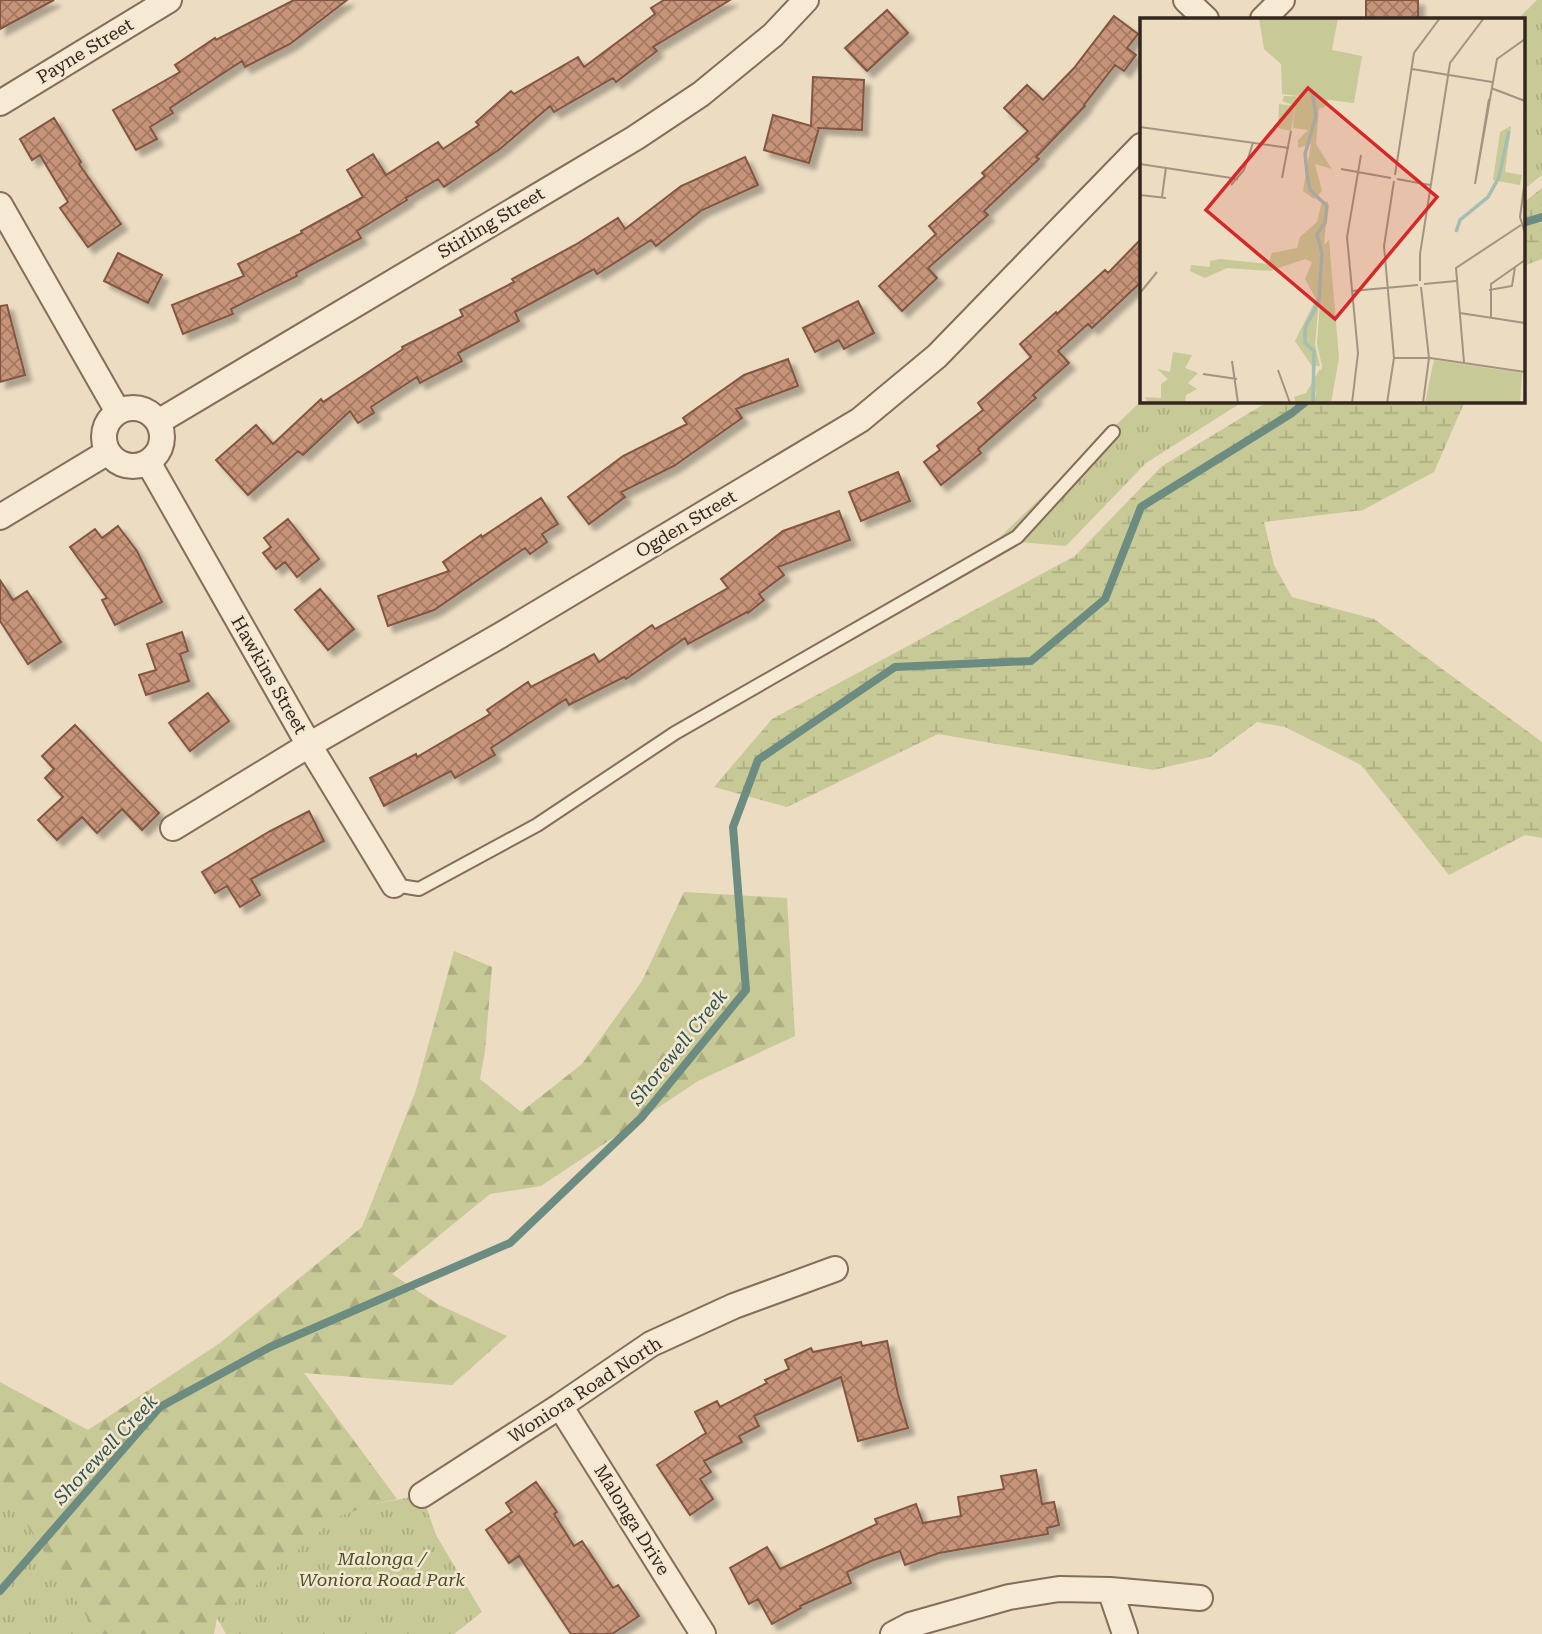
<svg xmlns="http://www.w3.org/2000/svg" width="1542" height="1634" viewBox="0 0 1542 1634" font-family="'Roboto Serif',serif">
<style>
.forest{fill:url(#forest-firs)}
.wetland{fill:url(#wetland-marsh)}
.park{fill:url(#park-tufts)}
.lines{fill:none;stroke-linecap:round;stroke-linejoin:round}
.stream{stroke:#6c8b81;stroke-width:8}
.building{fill:url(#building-cross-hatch);stroke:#825641;stroke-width:2;filter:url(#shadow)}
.lane-casing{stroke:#846d5a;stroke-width:16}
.street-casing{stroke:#846d5a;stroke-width:28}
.lane{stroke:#f7ead4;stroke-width:12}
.street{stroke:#f7ead4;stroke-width:24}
.labels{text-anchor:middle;stroke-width:5;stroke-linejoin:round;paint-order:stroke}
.street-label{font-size:18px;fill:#35271e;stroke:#f3e7d1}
.park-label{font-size:18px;font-style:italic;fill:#495025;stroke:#f3e7d1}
.water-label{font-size:19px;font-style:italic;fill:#2e544e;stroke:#f3e7d1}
.inset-river{fill:none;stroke:#a4beb4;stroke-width:3.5}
.inset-road{fill:none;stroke:#a29480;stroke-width:2}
.view{fill:#d62828;fill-opacity:0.15;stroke:#d62828;stroke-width:3.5}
.inset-edge{fill:none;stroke:#35271e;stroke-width:3.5}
</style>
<defs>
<pattern id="forest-firs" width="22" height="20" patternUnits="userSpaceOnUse" patternTransform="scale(1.75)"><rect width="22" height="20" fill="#c7c996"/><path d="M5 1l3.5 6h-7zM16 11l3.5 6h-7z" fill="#acad81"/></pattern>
<pattern id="wetland-marsh" width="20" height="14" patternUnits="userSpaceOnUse" patternTransform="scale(1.75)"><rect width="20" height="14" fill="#c7c996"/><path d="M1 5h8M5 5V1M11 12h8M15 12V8" fill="none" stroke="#acad81"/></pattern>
<pattern id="park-tufts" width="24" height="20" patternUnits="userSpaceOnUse" patternTransform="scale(1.75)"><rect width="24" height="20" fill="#c7c996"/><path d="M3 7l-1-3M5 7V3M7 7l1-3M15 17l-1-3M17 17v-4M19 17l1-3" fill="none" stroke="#acad81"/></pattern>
<pattern id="building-cross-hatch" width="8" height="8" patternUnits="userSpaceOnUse" patternTransform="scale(1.75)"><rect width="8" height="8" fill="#c89479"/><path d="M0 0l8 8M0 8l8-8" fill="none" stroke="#a37963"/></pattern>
<filter id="shadow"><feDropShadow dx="6" dy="6" stdDeviation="2" flood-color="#0004"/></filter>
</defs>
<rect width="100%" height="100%" fill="#ebdcc2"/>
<!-- forest -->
<path class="forest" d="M684,892l103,6 8,138 -97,45 -157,105 -51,8 -98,80 47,31 68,31 -55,49 -148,-12 93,126 -22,5 -158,114 -3,16h-125l-89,-118v-134l88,48 132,-87 142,-116 54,-137 38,-139 38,16 -7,84 -5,28 41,33 61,-48 60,-83z"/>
<!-- wetland -->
<path class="wetland" d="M1542,188v71l-19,7v-63z
M1269,401h196l-31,71 -71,38 -99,12 10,43 18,32 82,22 168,123v96l-17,-3 -76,40 -88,-110 -76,-38 -28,-5 -47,35 -57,13 -215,-36 -151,73 -73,-20 58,-68 303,-163 87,-90z"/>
<!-- park -->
<path class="park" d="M1537,0h5v175l-19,15v-171h-5z
M1141,401h103l-98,62 -80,83 -69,-6z
M0,1484l98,150h-98z
M422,1495l14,40 46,77 -28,22h-228l-9,-16 120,-101 38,-13z"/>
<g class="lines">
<!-- stream -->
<path class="stream" d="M1523,223l19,-6
M0,1591l160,-184 110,-60 240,-104 132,-126 104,-127 -13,-163 25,-67 137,-93 136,-6 74,-62 36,-92 151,-94 15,-12"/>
</g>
<!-- building -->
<path class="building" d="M0,0h54l-54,29z
M294,0h53l-57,44 -45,23 -3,-6 -72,47 3,5 -23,14 7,12 -21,11 -23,-40 67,-38 -5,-7 40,-27 1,2z
M664,0h66l-77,47 4,4 -41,31 -3,-4 -59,34 -4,-6 -50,43 -56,38 -6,-8 -32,19 1,2 -50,31 4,7 -65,35 1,3 -66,33 2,5 -50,20 -11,-29 72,-29 -6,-12 64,-31 -1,-2 62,-34 -16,-27 26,-16 13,21 52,-33 5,7 36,-24 -3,-3 35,-31 3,3 64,-37 6,10 71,-53 -4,-6z
M1366,0h52v19h-52z
M887,10l21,23 -41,38 -22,-23z
M1114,16l24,18 -11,14 9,7 -12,16 -9,-6 -31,40 1,1 -49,51 3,2 -55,52 4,4 -60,53 9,10 -35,33 -23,-25 57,-52 -7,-8 56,-50 -3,-3 46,-42 -24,-23 23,-23 16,15 31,-32z
M813,77l51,3 -2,50 -45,-2h2l-10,35 -45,-13 9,-35 38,11z
M54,118l27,44 -2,2 42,60 -33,23 -28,-39 8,-6 -28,-47 -8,5 -12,-21z
M745,157l13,28 -56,25 -46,36 -5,-6 -54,34 -3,-5 -79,43 4,9 -61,32 4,8 -42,22 -3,-6 -46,30 3,6 -16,10 -8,-12 -47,44 -5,-4 -50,44 -32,-35 40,-35 17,19 48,-45 2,3 80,-53 -1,-2 61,-31 -3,-6 54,-28 -2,-3 63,-34 43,-27 7,11 56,-43z
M1141,239v43l-49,46 -4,-4 -30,27 11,12 -36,32 3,3 -58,51 3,4 -40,32 -17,-23 16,-12 -3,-4 46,-36 -5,-7 53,-46 -11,-13 36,-32 1,2 48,-44 3,3z
M118,253l44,22 -14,28 -44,-22z
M858,301l16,32 -30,16 -5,-9 -24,12 -12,-24z
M7,305l18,70 -25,7v-76z
M788,359l10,27 -62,23 6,9 -68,48 -53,26 4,5 -36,27 -21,-27 55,-41 64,-32 -4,-6 61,-43z
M898,472l12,29 -49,20 -12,-29z
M541,498l17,26 -16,10 5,8 -17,12 -5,-6 -91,62 -46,16 -10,-30 71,-25 -6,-9 38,-27 1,2z
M839,511l11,29 -72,27 6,8 -25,19 5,6 -16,13 -1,-1 -59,32 -3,-6 -59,41 -2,-2 -55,28 -3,-6 -75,49 4,7 -40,23 -4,-7 -67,35 -14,-28 46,-24 1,3 73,-43 -3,-4 41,-28 3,5 63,-33 5,8 53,-37 3,4 73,-41 -7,-9 62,-48z
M288,519l31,40 -22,18 -12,-15 -9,7 -13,-16 8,-6 -7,-9z
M118,526l19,25 25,51 -47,23 -13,-25 5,-2 -37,-51 25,-18 7,9z
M0,580l13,20 14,-9 34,51 -33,22 -28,-43z
M320,589l34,40 -26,21 -33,-40z
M182,632l6,19 -8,3 9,27 -43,14 -7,-20 17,-5 -9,-26z
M208,693l21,28 -39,30 -21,-28z
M75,725l84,88 -17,17 -20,-21 -25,24 -15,-16 -25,23 -19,-20 25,-23 -18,-19 9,-9 -12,-13z
M309,811l15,30 -73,38 9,16 -20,12 -13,-21 -12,7 -13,-21 68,-41z
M887,1341l11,53 10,34 -50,13 -17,-64 -87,39 5,10 -20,10 3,6 -38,19 7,11 -11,7 13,20 -23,16 -33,-50 49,-32 -11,-21 22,-11 3,6 47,-24 -2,-3 24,-11 -4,-9 26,-12 2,4 48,-10 1,4z
M1036,1470l6,34 12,-2 5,23 -12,3 1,6 -109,19 -34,12 -5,-14 -29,10 -24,11 4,11 -51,23 1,2 -29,16 -14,-25 -9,5 -19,-36 37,-21 13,22 97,-45 -2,-5 41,-15 7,19 38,-7 -3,-19 46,-8 -3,-13z
M536,1482l21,30 -3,2 20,32 8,-5 31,47 5,-3 21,31 -27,18h-41l-52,-78 -10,7 -23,-33 26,-18 -6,-9z"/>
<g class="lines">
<defs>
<path id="lane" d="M394,885l25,4 118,-64 138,-92 342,-196 96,-105"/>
<path id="street" d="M1186,0l20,19
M1263,19l19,-19
M0,103l169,-103
M0,205l118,207
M104 437a29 29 0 1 1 58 0a29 29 0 1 1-58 0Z
M158,422l477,-284 66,-44 72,-59 33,-35
M148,462l161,283 85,140
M0,517l108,-65
M173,828l136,-83 192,-110 359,-215 77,-64 204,-210
M560,1406l143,228
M422,1495l138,-89 91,-62 83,-38 101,-37
M1110,1590l15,44
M893,1634l17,-9 99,-28 50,-8 51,1 90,8"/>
</defs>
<!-- lane casing -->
<use href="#lane" class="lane-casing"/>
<!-- street casing -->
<use href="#street" class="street-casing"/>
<!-- lane -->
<use href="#lane" class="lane"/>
<!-- street -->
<use href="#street" class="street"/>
</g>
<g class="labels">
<!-- street labels -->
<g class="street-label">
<text transform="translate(85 51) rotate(-31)" y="6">Payne Street</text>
<text transform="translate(491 223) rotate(-31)" y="6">Stirling Street</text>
<text transform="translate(686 524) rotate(-31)" y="6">Ogden Street</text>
<text transform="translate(269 675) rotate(60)" y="6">Hawkins Street</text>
<text transform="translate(585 1390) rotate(-33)" y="6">Woniora Road North</text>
<text transform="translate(632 1520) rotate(58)" y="6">Malonga Drive</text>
</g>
<!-- park labels -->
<g class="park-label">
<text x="382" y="1565">Malonga /<tspan x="382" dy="21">Woniora Road Park</tspan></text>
</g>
<!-- water labels -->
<g class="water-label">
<text transform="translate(678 1047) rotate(-51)" y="7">Shorewell Creek</text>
<text transform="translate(105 1449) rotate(-47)" y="7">Shorewell Creek</text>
</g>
</g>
<!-- overview -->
<g transform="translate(1140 18)">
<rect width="385" height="385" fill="#ebdcc2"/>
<path d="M144,78l42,1 3,8 -10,4 -3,35 16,25 -17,-5 7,27 -8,8 -11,-8 8,-47 -13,4v-8l10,-10 -15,-2 2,-22 -13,-5zM371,108l-6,46 17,3 -2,10 -27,-5 7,-48zM180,351l5,11 -10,13 2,10h-21l-2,-6 12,-4z" fill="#c7c996"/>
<path d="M188,183l-13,143 5,22h-8l-17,-25 21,-42 -11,-20 7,-17 -7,-3 -35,12 -43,-3 -22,10 -15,-7 1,-6 19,2v-6l10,-2 48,5 4,-11 25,-5 3,-11 17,-15 4,-17z" fill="#c7c996"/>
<path d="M119,0h79l-6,32 30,6 -8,47 -72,-9 -1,-30 -17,-15zM139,86l16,2 -4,25 -13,-3zM189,222l10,118 -8,45h-17l8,-37 -5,-22 7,-99zM33,334l19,3 -7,13 13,5 -10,10 9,6 -11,6 -1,8h-37l-3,-6 16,1v-14l7,-5 -11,-10 13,3zM294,342l88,13 -2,30h-95z" fill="#c7c996"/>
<path d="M326,352l22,6 5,27h-42l1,-21z" fill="#c7c996"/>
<path class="inset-river" d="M172,73l4,25 -11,38 2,19 3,17 17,16 -2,17 -8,11 5,19 -3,48 -14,27v15l9,8 -1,52M316,214l4,-12 28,-23 11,-20 10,-46"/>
<path class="inset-road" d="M272,51l80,13M351,70l34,13M349,81l-14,85 22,-125 28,-20M0,109l149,21M0,146l98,15M201,151l50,9M255,157l19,-122 26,-35M142,160l9,-47M257,161l33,6M385,162l-5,37 5,16M91,167l13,-15 9,-27M0,177l26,3M22,179l4,-30M280,263v-27l30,-191 34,-45M284,266l32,-3M281,269l8,71 -6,45M349,272l23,-4 3,-19M212,273l66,-6M0,275l17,-21M320,295l65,10M351,300v-34l34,-24M254,340h36l95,14M92,343l6,42M324,344l-8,-94 65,-43M138,352l12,33M63,356l34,5M212,385l6,-50 -11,-116 14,-82M247,385l7,-45 -10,-112 10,-65"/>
<path class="view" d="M168,70l129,109 -102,122 -129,-109z"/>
<rect width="385" height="385" class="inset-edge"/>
</g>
</svg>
